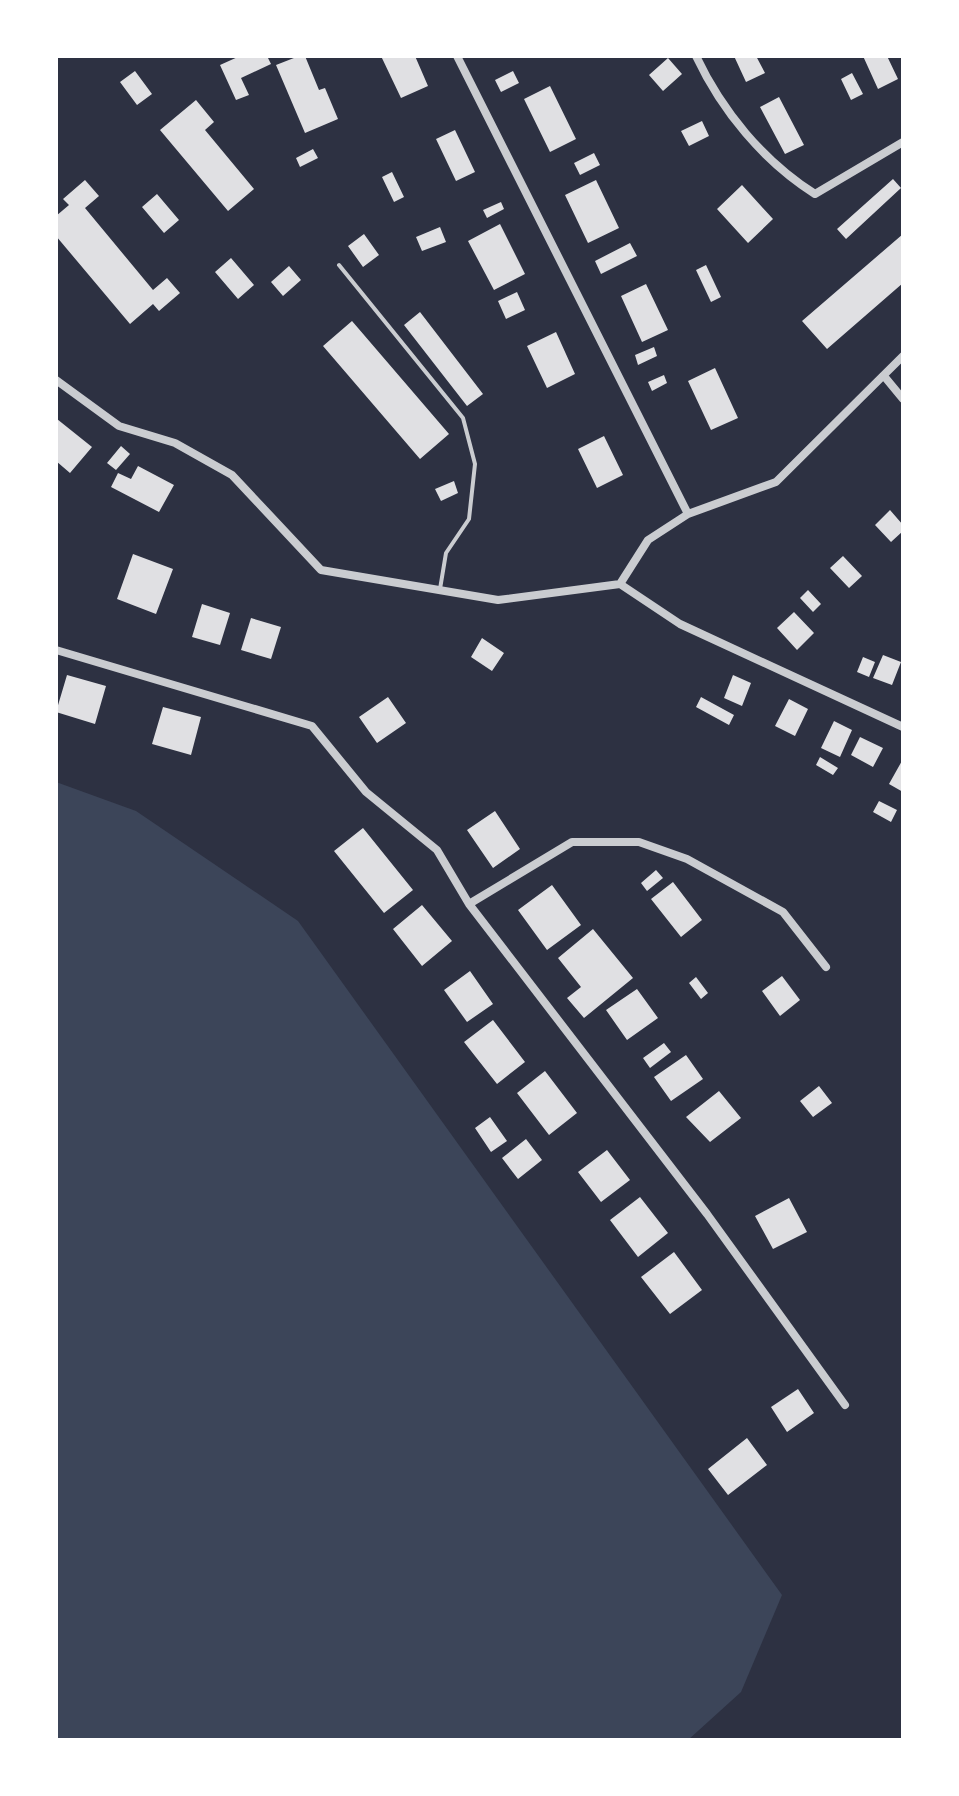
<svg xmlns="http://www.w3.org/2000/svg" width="959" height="1796" viewBox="0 0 959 1796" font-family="'IBM Plex Sans',sans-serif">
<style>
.green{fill:#3c4559}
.building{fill:#e0e0e3}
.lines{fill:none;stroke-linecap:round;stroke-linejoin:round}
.service{stroke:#caccd0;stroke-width:4}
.minor{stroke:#caccd0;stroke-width:8}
</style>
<rect width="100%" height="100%" fill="#2d3142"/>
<!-- green -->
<path class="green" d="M56,782l80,29 162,110 484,674 -41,97 -53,48h-632z"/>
<!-- building -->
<path class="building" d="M240,56h27l4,8 -30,14 8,17 -13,5 -16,-35z
M299,56h6l14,34 6,-2 13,31 -33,14 -29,-68z
M381,56h34l13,30 -27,12z
M734,56h22l9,17 -19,9z
M863,56h24l11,23 -20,10z
M668,58l14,16 -19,17 -14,-16z
M135,71l17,23 -15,11 -17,-23z
M513,71l6,12 -18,9 -6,-12z
M852,73l11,21 -12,6 -10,-21z
M550,86l26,53 -26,13 -26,-53z
M779,97l25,48 -19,9 -25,-47z
M196,100l18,22 -9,8 49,59 -26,22 -68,-81z
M702,121l7,15 -20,10 -8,-15z
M455,130l20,42 -19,9 -20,-42z
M313,149l5,9 -18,9 -4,-9z
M594,153l6,12 -20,10 -6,-12z
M392,172l12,25 -10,5 -12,-25z
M893,179l8,9 -55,51 -9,-10z
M85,180l14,16 -14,12 68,82 14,-12 13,15 -21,18 -6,-7 -23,20 -74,-88v-20l13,-11 -6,-6z
M596,180l23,48 -31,15 -23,-48z
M742,185l31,34 -25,24 -31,-34z
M157,194l22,26 -15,13 -22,-26z
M501,202l3,7 -17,9 -4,-8z
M500,224l25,50 -31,16 -26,-49z
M440,227l6,15 -24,9 -6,-14z
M364,234l15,21 -16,12 -15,-21z
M903,234v49l-76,66 -25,-28z
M630,243l7,13 -36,18 -6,-13z
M231,258l23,27 -16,14 -23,-27z
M706,265l15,32 -10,5 -15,-32z
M289,266l12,14 -18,16 -12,-14z
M646,284l22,46 -26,12 -21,-46z
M517,292l8,18 -19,9 -8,-18z
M420,312l63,82 -16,12 -63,-81z
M352,321l97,113 -29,25 -97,-113z
M556,332l19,42 -28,14 -20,-42z
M654,347l3,9 -19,9 -3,-10z
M715,368l23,50 -27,12 -23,-49z
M664,375l3,8 -15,8 -4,-9z
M57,419l35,28 -22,26 -14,-12z
M604,436l19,39 -26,13 -19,-39z
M121,446l9,8 -14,16 -9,-7z
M138,466l36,19 -15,27 -48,-25 7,-14 13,6z
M454,481l4,12 -17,8 -6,-12z
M890,510l13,15v6l-12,11 -16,-17z
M133,554l40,15 -17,45 -39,-15z
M843,556l19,20 -13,12 -19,-20z
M808,590l13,14 -8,8 -13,-14z
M202,604l28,9 -10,32 -28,-8z
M794,612l20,21 -17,17 -20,-22z
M251,618l30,9 -10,32 -30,-9z
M482,638l22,15 -12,18 -21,-14z
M883,655l18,7 -9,23 -19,-7z
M863,657l12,5 -6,15 -12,-5z
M67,675l39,11 -11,38 -39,-12z
M733,675l18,8 -9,23 -18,-8z
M388,697l18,26 -29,20 -18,-26z
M701,697l33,18 -5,10 -33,-18z
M789,699l19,10 -13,27 -20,-10z
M163,707l38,10 -10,38 -39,-11z
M834,721l18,9 -12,27 -19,-9z
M860,737l23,11 -10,19 -22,-12z
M820,757l18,11 -5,7 -17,-10z
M903,759v33l-14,-8z
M879,801l18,9 -6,12 -18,-10z
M495,811l25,38 -27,19 -26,-38z
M363,828l50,62 -29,23 -50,-62z
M656,870l7,8 -16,13 -6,-8z
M673,882l29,38 -21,17 -30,-38z
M552,885l29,40 -34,25 -29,-40z
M422,905l30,36 -30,25 -29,-37z
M593,929l40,49 -49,40 -17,-20 14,-11 -23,-29z
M470,971l23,33 -26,18 -23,-32z
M782,976l18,24 -20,16 -18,-25z
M696,977l12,16 -7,6 -12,-16z
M637,989l21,29 -31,22 -21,-30z
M493,1020l32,42 -28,22 -33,-42z
M664,1043l7,9 -21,16 -7,-10z
M686,1055l17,24 -32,22 -17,-24z
M545,1071l32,42 -28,22 -32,-42z
M819,1086l13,17 -19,14 -13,-16z
M719,1091l22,27 -31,24 -24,-25z
M490,1117l17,24 -16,11 -16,-24z
M526,1139l16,21 -24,19 -16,-21z
M607,1150l23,30 -29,22 -23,-30z
M640,1197l28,36 -30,24 -28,-37z
M789,1198l18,34 -34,17 -18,-33z
M674,1252l28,38 -32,24 -29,-37z
M798,1389l16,24 -27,19 -16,-25z
M747,1438l20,27 -39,30 -20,-26z"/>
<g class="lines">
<!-- service -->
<path class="service" d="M339,265l124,153 12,46 -6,55 -23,34 -6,36"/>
<!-- minor -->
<path class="minor" d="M457,56l231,458
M696,56c26,55 67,105 119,138l88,-52
M884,376l19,23
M56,380l63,46 56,17 57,32 89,95 177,30 122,-16
M620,584l28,-44 40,-26 88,-32 127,-126
M620,584l60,40 223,103
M56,650l256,76 54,66 71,58 32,54 238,310 138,191
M469,904l103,-62h67l48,17 96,53 43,55"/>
</g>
<!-- border -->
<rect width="959" height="1796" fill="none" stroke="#ffffff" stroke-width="116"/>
</svg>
